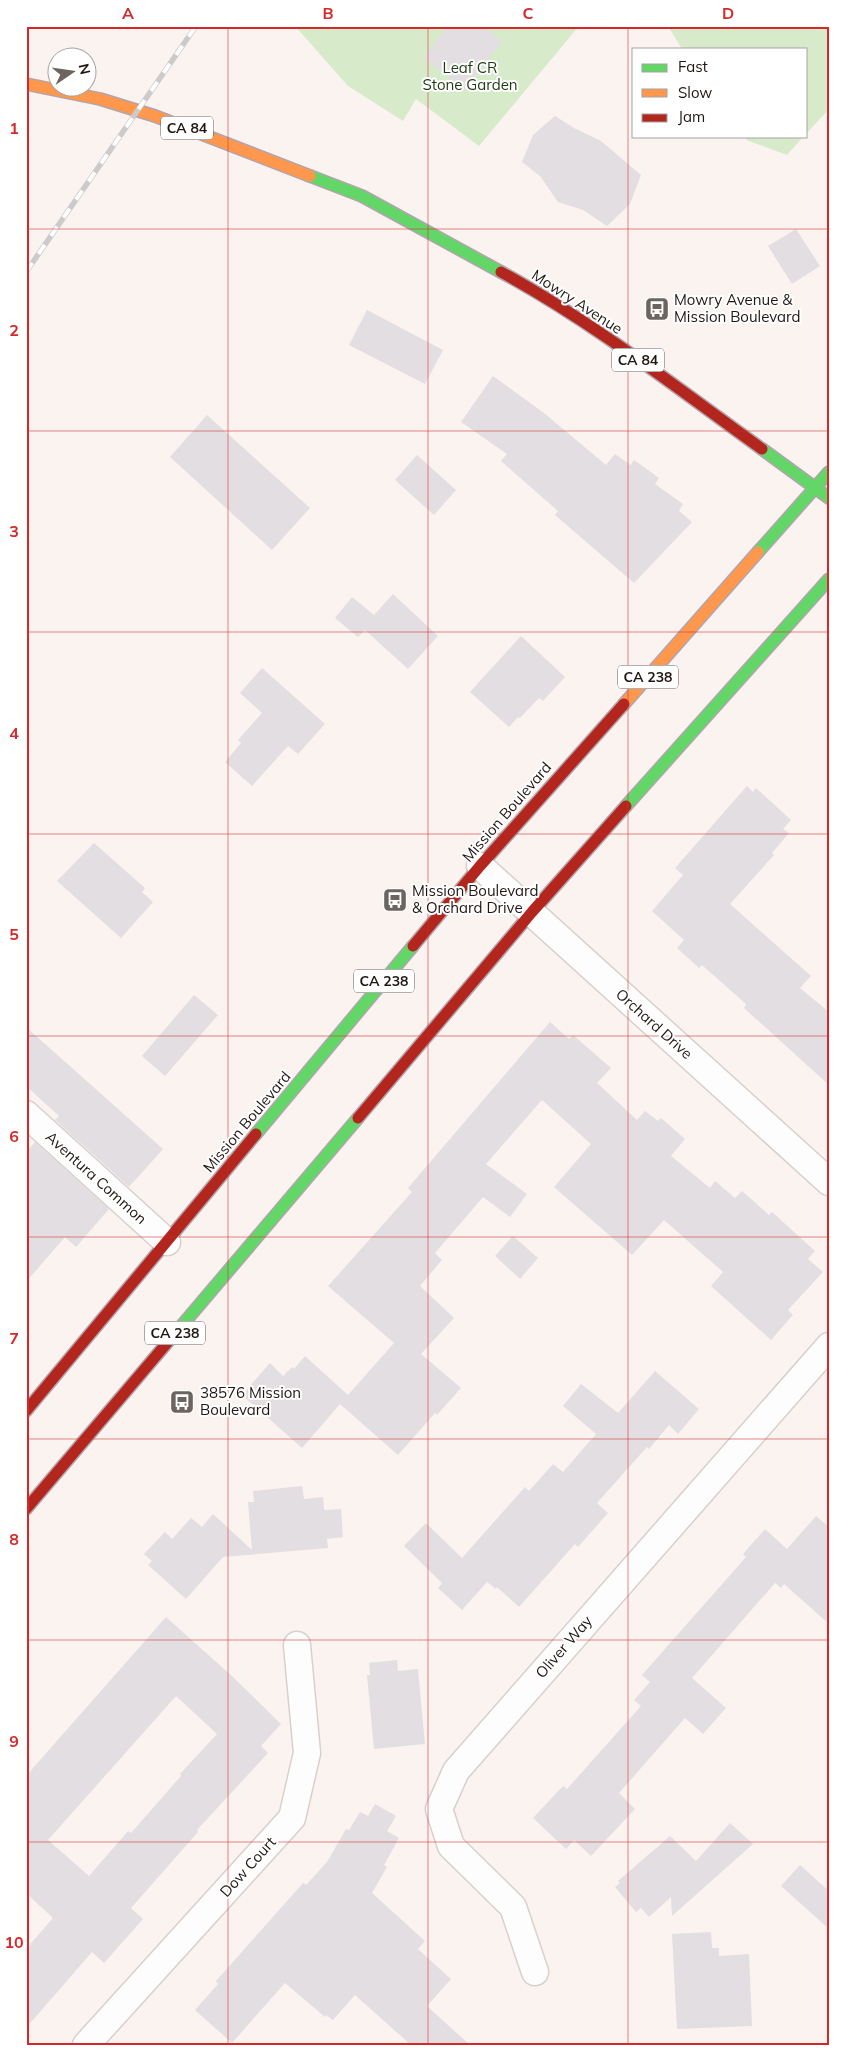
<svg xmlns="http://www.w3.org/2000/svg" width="855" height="2071" viewBox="0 0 855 2071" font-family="Mulish,sans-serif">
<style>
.green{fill:#d7ebcb}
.building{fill:#e3dee1;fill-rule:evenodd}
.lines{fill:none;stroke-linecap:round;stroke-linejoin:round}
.street-casing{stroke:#d8d0cc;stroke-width:29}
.fast-casing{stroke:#b2a4ad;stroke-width:14}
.slow-casing{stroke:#b2a4ad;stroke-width:14}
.jam-casing{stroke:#b2a4ad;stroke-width:14}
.street{stroke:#fefdfd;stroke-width:26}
.fast{stroke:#63d668;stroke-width:11}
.slow{stroke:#ff974d;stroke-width:11}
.jam{stroke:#b3261e;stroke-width:11}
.rail-casing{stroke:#cdcbca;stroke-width:5.5}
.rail{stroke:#fff;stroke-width:4;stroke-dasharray:11;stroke-linecap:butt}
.grid{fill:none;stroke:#d62828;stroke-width:1;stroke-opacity:0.55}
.labels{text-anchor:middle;stroke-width:4;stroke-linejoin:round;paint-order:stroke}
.shield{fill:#fff;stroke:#635d5a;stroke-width:1}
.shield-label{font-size:14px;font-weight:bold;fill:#201713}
.park-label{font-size:15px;fill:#1d3b10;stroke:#fff}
.poi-label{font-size:15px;fill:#201713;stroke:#fff;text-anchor:start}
.street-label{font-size:15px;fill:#201713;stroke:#fff}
.neatline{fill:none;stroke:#d62828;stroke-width:2}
.grid-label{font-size:16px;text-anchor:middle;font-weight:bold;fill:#d62828}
</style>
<rect width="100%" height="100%" fill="#faf3f0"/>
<!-- green -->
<path class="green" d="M295,26h284l-100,120 -63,-47 -13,22 -55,-35z
M668,26h161v83l-23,25v-85h-124z
M747,136h57l-17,19 -41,-15z"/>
<!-- building -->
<path class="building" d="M448,26h35l19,15 -38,49 -40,-32z
M555,116l19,12 27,13 40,34 -11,29 -23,22 -24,-16 -25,-8 -18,-26 -18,-14 11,-27z
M796,229l24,37 -28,18 -24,-38z
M367,310l76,40 -18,34 -76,-39z
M493,376l51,37 62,52 9,-11 16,11 3,-5 25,18 -4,6 28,20 -4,7 13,11 -58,61 -79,-68 3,-4 -57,-50 6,-7 -46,-32z
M207,415l103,93 -38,42 -102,-93z
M417,455l39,35 -22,25 -39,-35z
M393,594l45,42 -30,33 -43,-39 -7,7 -23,-19 17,-21 22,18z
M521,636l44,41 -22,24 -4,-3 -19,20 -2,-1 -9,10 -39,-35z
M262,668l63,56 -27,30 -10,-8 -36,40 -27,-24 16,-19 -3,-3 24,-27 -22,-20z
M747,786l6,6 3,-4 35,32 -8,9 6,4 -17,20 2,2 -44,49 81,72 -11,12 29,24v73l-85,-77 2,-4 -44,-39 -3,3 -22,-20 7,-8 -32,-29 31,-36 -8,-7z
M94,843l51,45 -3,4 11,10 -32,36 -64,-57z
M194,995l24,20 -53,61 -23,-20z
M550,1022l19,17 4,-4 38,33 -14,15 40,37 8,-9 13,10 3,-3 24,21 -14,17 39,32 5,-7 20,17 7,-7 27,24 3,-3 43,39 -7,8 15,13 -35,38 5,5 -22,25 -60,-54 12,-14 -59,-52 -32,35 -78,-68 37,-43 -49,-44 -56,64 41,30 -17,23 -27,-20 -48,56 7,7 -22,26 34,32 -33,36 40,34 -24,27 -2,-2 -37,42 -58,-51 -38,44 -60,-53 28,-32 13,13 9,-9 2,2 11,-13 43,39 46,-52 -66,-57 84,-94 -4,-4z
M26,1027l137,122 -34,38 -74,-67 4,-4 -33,-30z
M35,1142l74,67 -33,38 -11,-10 -39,45v-130z
M513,1236l25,22 -18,21 -25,-23z
M655,1371l44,38 -21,25 -9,-9 -20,24 -2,-2 -50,56 11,10 -30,34 -3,-3 -56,63 -22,-20 -1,2 -9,-7 -25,28 -24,-22 4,-5 -38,-37 22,-23 36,35 63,-71 4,4 24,-27 10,8 33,-38 -33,-28 18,-22 37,29z
M302,1486l2,13 19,-2 1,13 17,-1 2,28 -16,2 1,9 -105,9 -37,42 -38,-34 4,-4 -8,-7 21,-22 7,7 19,-21 11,9 11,-13 39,36 -4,-48h6l-1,-11z
M816,1516l13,11v97l-45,-40 -3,4 -6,-5 -83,95 34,30 -23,26 -18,-16 -66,75 16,16 -44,47 -17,-16 -8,9 -33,-31 30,-32 4,3 74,-83 -7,-6 16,-18 -8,-7 104,-118 -3,-3 22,-25 22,20z
M166,1617l67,60 48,47 -20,22 7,7 -71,77 1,2 -67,76 12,11 -39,44 -12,-11 -66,76v-79l27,-31 -27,-25v-117zM176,1696l41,38 -37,40 1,2 -50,57 -3,-2 -39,45 -41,-36z
M397,1660l1,11 20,-2 7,75 -51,5 -7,-74h3l-1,-12z
M375,1804l21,12 -9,15 12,7 -15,27 3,2 -15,26 53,48 -7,8 33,30 -24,27 43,39h-59l-56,-50 -22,25 -7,-5 -1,2 -40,-34 -53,60 -37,-33 23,-26 -2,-3 87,-98 3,2 21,-23 19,-33 3,1 11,-18 8,4z
M730,1823l23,21 -81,72 -1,-19 -22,20 -8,-9 -5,4 -21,-25 5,-4 -2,-2 52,-45 26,25z
M800,1865l29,26v38l-48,-43z
M711,1932l1,16h7v8l30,-2 3,72 -75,3 -5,-95z"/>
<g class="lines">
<defs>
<path id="street" d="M480,866l349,316
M26,1114l141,128
M535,1972l-22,-65 -62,-61 -12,-37 17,-38 373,-425
M86,2045l206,-227 15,-65 -10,-108"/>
<path id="fast" d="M310,176l52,20 139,76
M762,449l67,49
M758,552l71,-80
M626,806l203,-227
M256,1134l157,-188
M178,1330l180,-212"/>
<path id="slow" d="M26,84l74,15 55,17 155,60
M624,704l134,-152"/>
<path id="jam" d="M501,272c92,50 176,116 261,177
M413,946l67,-80 144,-162
M358,1118l174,-206 94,-106
M26,1411l230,-277
M26,1509l152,-179"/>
</defs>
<!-- street casing -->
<use href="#street" class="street-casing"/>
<!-- fast casing -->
<use href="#fast" class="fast-casing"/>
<!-- slow casing -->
<use href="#slow" class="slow-casing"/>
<!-- jam casing -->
<use href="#jam" class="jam-casing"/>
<!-- street -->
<use href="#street" class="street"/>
<!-- fast -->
<use href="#fast" class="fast"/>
<!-- slow -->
<use href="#slow" class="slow"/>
<!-- jam -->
<use href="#jam" class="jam"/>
<defs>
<path id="rail" d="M26,272l170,-246"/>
</defs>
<!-- rail casing -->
<use href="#rail" class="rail-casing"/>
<!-- rail -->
<use href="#rail" class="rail"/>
</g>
<!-- grid -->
<path class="grid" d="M228,26v2019M428,26v2019M628,26v2019M26,229h803M26,431h803M26,632h803M26,834h803M26,1036h803M26,1237h803M26,1439h803M26,1640h803M26,1842h803"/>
<!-- icons -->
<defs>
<symbol id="bus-square" viewBox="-11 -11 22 22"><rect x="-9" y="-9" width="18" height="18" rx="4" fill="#6c6460" stroke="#fff"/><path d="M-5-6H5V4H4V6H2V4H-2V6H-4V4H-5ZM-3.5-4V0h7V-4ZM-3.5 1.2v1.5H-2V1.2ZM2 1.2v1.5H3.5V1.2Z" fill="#fff"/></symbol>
</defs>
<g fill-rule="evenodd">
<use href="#bus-square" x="643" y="295" width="28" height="28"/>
<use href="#bus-square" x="381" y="886" width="28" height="28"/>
<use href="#bus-square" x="168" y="1388" width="28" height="28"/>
</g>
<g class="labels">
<!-- shield labels -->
<g class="shield">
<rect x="161" y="116.5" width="52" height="23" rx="4"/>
<rect x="612" y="348.5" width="52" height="23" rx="4"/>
<rect x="618" y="665.5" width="60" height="23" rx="4"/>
<rect x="354" y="969.5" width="60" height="23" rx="4"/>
<rect x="145" y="1321.5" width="60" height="23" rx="4"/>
</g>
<g class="shield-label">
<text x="187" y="133">CA 84</text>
<text x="638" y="365">CA 84</text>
<text x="648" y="682">CA 238</text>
<text x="384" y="986">CA 238</text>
<text x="175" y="1338">CA 238</text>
</g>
<!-- park labels -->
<g class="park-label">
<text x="470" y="73">Leaf CR<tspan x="470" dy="17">Stone Garden</tspan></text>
</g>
<!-- poi labels -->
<g class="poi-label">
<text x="674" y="305">Mowry Avenue &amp;<tspan x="674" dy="17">Mission Boulevard</tspan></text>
<text x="412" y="896">Mission Boulevard<tspan x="412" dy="17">&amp; Orchard Drive</tspan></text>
<text x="200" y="1398">38576 Mission<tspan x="200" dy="17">Boulevard</tspan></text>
</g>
<!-- street labels -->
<g class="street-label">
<text transform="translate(577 302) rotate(33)" y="5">Mowry Avenue</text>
<text transform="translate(507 812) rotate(-49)" y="5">Mission Boulevard</text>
<text transform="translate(654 1024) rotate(42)" y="5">Orchard Drive</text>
<text transform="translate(247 1122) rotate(-50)" y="5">Mission Boulevard</text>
<text transform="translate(96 1178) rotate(42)" y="5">Aventura Common</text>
<text transform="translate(564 1647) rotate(-49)" y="5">Oliver Way</text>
<text transform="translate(248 1867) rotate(-48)" y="5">Dow Court</text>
</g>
</g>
<!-- border -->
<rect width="855" height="2071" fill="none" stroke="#ffffff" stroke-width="55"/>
<!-- legend -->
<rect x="632" y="48" width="175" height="90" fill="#ffffff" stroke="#a6a2a1"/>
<rect x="642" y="64" width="25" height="8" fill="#63d668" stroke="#a6a2a1"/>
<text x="678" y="72" font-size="15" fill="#201713">Fast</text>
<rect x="642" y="89" width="25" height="8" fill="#ff974d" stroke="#a6a2a1"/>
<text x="678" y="98" font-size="15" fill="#201713">Slow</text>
<rect x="642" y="114" width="25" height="8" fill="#b3261e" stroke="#a6a2a1"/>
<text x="678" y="122" font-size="15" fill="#201713">Jam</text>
<!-- north arrow -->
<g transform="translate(72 72) rotate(77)"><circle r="24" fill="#ffffff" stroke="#a6a2a1"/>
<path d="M0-4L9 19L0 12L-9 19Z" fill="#6c6460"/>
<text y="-8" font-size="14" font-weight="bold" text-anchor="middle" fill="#201713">N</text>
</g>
<rect x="28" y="28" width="800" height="2016" class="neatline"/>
<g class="grid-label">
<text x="128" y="19">A</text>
<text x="328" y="19">B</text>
<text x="528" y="19">C</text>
<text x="728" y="19">D</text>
<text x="14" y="134">1</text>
<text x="14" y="336">2</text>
<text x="14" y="537">3</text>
<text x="14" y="739">4</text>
<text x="14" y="940">5</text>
<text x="14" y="1142">6</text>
<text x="14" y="1344">7</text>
<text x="14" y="1545">8</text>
<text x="14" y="1747">9</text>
<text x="14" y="1948">10</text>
</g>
</svg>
